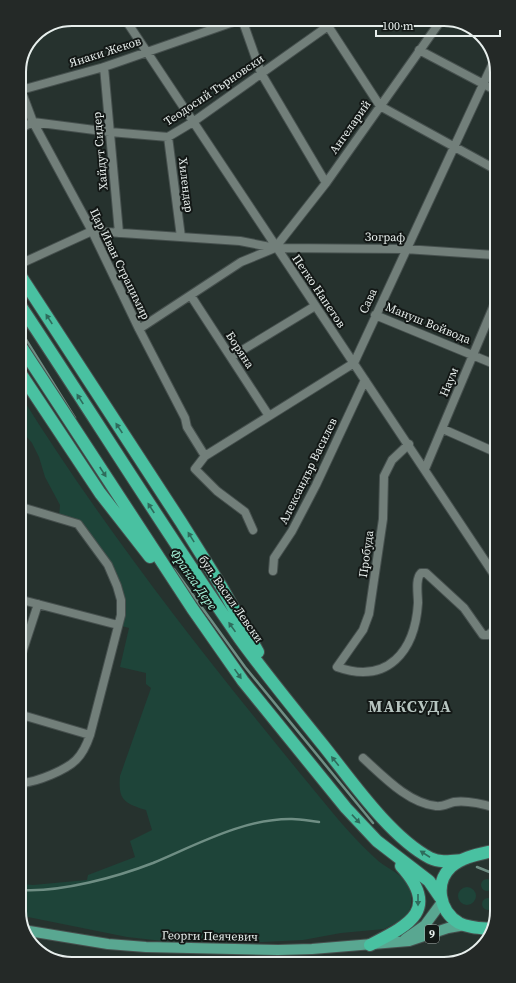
<svg xmlns="http://www.w3.org/2000/svg" width="516" height="983" viewBox="0 0 516 983" font-family="'Source Serif 4',serif">
<style>
.green{fill:#1e4439}
.lines{fill:none;stroke-linecap:round;stroke-linejoin:round}
.stream{stroke:#6f8e84;stroke-width:2.5}
.street-casing{stroke:#46504e;stroke-width:10}
.primary-casing{stroke:#46504e;stroke-width:12}
.highway-casing{stroke:#46504e;stroke-width:14}
.street{stroke:#727f7a;stroke-width:8}
.primary{stroke:#59a791;stroke-width:10}
.highway{stroke:#49c1a1;stroke-width:12}
.oneway{fill:#2e6c5c}
.labels{text-anchor:middle;stroke-width:4;stroke-linejoin:round;paint-order:stroke}
.shield{fill:#131816;stroke:#a7aeac;stroke-width:1}
.shield-label{font-size:11px;font-weight:bold;fill:#e7eeec}
.street-label{font-size:12px;fill:#e7eeec;stroke:#131816}
.water-label{font-size:13px;font-style:italic;fill:#a7f3da;stroke:#131816}
.district-label{font-size:16px;font-weight:bold;letter-spacing:1px;fill:#b7c5c0;stroke:#131816}
.rim{fill:none;stroke:#e7eeec;stroke-width:2}
</style>
<rect width="100%" height="100%" fill="#26322e"/>
<!-- green -->
<path class="green" d="M21,396c92,147 201,283 311,416 13,16 28,32 43,46 9,9 24,14 31,24 8,11 6,24 1,35l-23,12 -43,4 -38,7 -40,2 -100,-1 -36,-4 -104,-21v-32l10,1 54,-5 1,-5 47,-18 -5,-16 22,-11 -6,-20c-22,-7 -28,-10 -26,-34l31,-88 -5,-4v-11l-26,-6 9,-39 -11,-3 -1,-39 -39,-62 -19,-6 1,-13 -15,-28 -6,-20 -7,-14 -11,-13z
M481 885a6 6 0 1 1 12 0a6 6 0 1 1-12 0Z
M458 896a9 9 0 1 1 18 0a9 9 0 1 1-18 0Z
M482 904a6 6 0 1 1 12 0a6 6 0 1 1-12 0Z"/>
<g class="lines">
<!-- stream -->
<path class="stream" d="M20,330l55,88
M174,569l71,98 128,156
M477,867l20,8
M23,890c39,2 94,-13 130,-27 43,-18 92,-45 139,-44 9,0 18,2 27,3"/>
<defs>
<path id="street" d="M125,19l370,557
M242,19l19,54 65,110
M327,19l1,7 52,80 113,62
M419,50l74,39
M104,67l15,166
M19,80l2,10 12,32 59,109 47,98 46,89 2,9 18,29
M21,90l83,-23 138,-48
M19,129l14,-7 77,10 58,5 25,-15 145,-103
M168,137l13,100
M20,264l72,-33 148,10 35,7 130,1 89,6
M191,296l78,120
M375,315l119,49
M139,329l102,-67 34,-14 51,-65 116,-164
M231,357l84,-51
M443,429l52,23
M409,444l-17,16 -8,16 -1,43 -14,95 -6,16 -26,37c51,18 78,-16 81,-64 0,-9 -3,-24 3,-30h5l38,35 19,27h5l8,-6
M425,469l69,-164
M21,507l57,17 30,41 9,21 4,14v15l-31,120c-3,9 -7,18 -14,25 -10,10 -39,22 -54,23
M253,530l-8,-18 -28,-21 -22,-22 10,-13 149,-93 139,-300
M273,571l1,-13 18,-27 24,-46 49,-105
M22,600l96,25
M22,653l16,-49
M22,715l68,20
M363,758c20,18 45,45 73,48 6,1 13,-3 18,-4 14,-2 29,2 42,6"/>
<path id="primary" d="M23,930l85,14 38,3 132,3 34,-1 97,-8 39,-13 17,-3
M405,939l20,-14 17,-23"/>
<path id="highway" d="M20,275l161,247 40,64 37,66
M20,305c74,111 144,225 220,334 26,36 55,71 83,106 28,35 67,92 107,113 10,5 21,3 32,2
M20,345l172,263 51,73 103,127 31,33 52,40 11,16
M21,374l79,119 50,64
M492,929c-12,-1 -23,-1 -33,-6 -20,-12 -25,-40 -8,-56 12,-11 30,-13 46,-17
M370,945c39,-20 71,-35 31,-79"/>
</defs>
<!-- street casing -->
<use href="#street" class="street-casing"/>
<!-- primary casing -->
<use href="#primary" class="primary-casing"/>
<!-- highway casing -->
<use href="#highway" class="highway-casing"/>
<!-- street -->
<use href="#street" class="street"/>
<!-- primary -->
<use href="#primary" class="primary"/>
<!-- highway -->
<use href="#highway" class="highway"/>
</g>
<!-- one-way arrows -->
<defs><path id="oneway-solid" d="M-6-.8H1V-3.2L6.5 0L1 3.2V.8H-6Z"/></defs>
<g class="oneway">
<use href="#oneway-solid" transform="translate(49 319) rotate(-123)"/>
<use href="#oneway-solid" transform="translate(80 399) rotate(-123)"/>
<use href="#oneway-solid" transform="translate(119 428) rotate(-124)"/>
<use href="#oneway-solid" transform="translate(103 472) rotate(57)"/>
<use href="#oneway-solid" transform="translate(151 508) rotate(-123)"/>
<use href="#oneway-solid" transform="translate(191 537) rotate(-122)"/>
<use href="#oneway-solid" transform="translate(232 627) rotate(-125)"/>
<use href="#oneway-solid" transform="translate(238 674) rotate(55)"/>
<use href="#oneway-solid" transform="translate(335 761) rotate(-129)"/>
<use href="#oneway-solid" transform="translate(356 819) rotate(47)"/>
<use href="#oneway-solid" transform="translate(425 854) rotate(-147)"/>
<use href="#oneway-solid" transform="translate(418 900) rotate(90)"/>
</g>
<g class="labels">
<!-- shield labels -->
<rect class="shield" x="425" y="925" width="14" height="18" rx="3"/>
<g class="shield-label">
<text x="432" y="938">9</text>
</g>
<!-- street labels -->
<g class="street-label">
<text transform="translate(105 52) rotate(-18)" y="4">Янаки Жеков</text>
<text transform="translate(214 90) rotate(-34)" y="4">Теодосий Търновски</text>
<text transform="translate(350 127) rotate(-55)" y="4">Ангеларий</text>
<text transform="translate(100 151) rotate(-95)" y="4">Хайдут Сидер</text>
<text transform="translate(186 185) rotate(83)" y="4">Хилендар</text>
<text transform="translate(385 237) rotate(1)" y="4">Зограф</text>
<text transform="translate(120 264) rotate(64)" y="4">Цар Иван Страцимир</text>
<text transform="translate(319 291) rotate(56)" y="4">Петко Напетов</text>
<text transform="translate(368 301) rotate(-65)" y="4">Сава</text>
<text transform="translate(428 323) rotate(22)" y="4">Mануш Войвода</text>
<text transform="translate(240 350) rotate(57)" y="4">Боряна</text>
<text transform="translate(449 382) rotate(-67)" y="4">Наум</text>
<text transform="translate(308 471) rotate(-64)" y="4">Александър Василев</text>
<text transform="translate(366 554) rotate(-82)" y="4">Прoбудa</text>
<text transform="translate(231 599) rotate(55)" y="4">бул. Васил Левски</text>
<text transform="translate(210 936) rotate(1)" y="4">Георги Пеячевич</text>
</g>
<!-- water labels -->
<g class="water-label">
<text transform="translate(194 579) rotate(55)" y="5">Франга Дере</text>
</g>
<!-- district labels -->
<g class="district-label">
<text x="410" y="712">МАКСУДА</text>
</g>
</g>
<!-- crop -->
<path d="M0 0H516V983H0ZM72 26H444A46 46 0 0 1 490 72V911A46 46 0 0 1 444 957H72A46 46 0 0 1 26 911V72A46 46 0 0 1 72 26Z" fill="#242927" fill-rule="evenodd"/>
<path class="rim" d="M72 26H444A46 46 0 0 1 490 72V911A46 46 0 0 1 444 957H72A46 46 0 0 1 26 911V72A46 46 0 0 1 72 26Z"/>
<!-- scale -->
<path d="M376 30v6h124v-6" fill="none" stroke="#e7eeec" stroke-width="2"/>
<text x="382" y="30" font-size="12" fill="#e7eeec" stroke="#131816" stroke-width="3" paint-order="stroke">100 m</text>
</svg>
